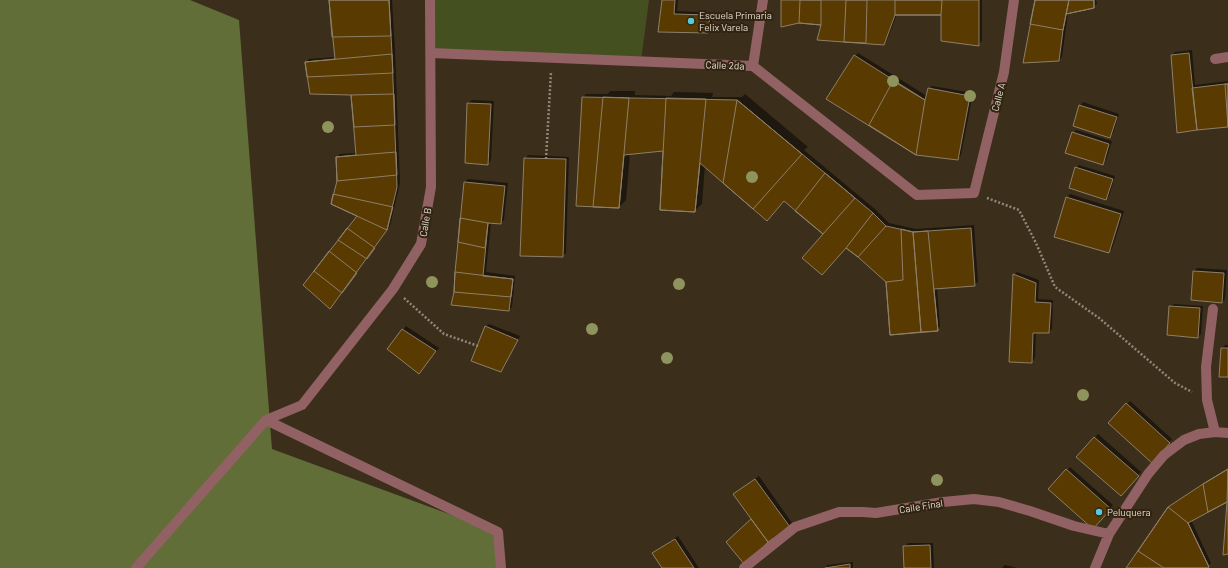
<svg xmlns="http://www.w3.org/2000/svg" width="1228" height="568" viewBox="0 0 1228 568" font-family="Barlow,sans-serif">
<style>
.green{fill:#455021}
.forest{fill:#616e38}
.shadow{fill:#0007}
.building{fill:#593a01;stroke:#8e7f6a}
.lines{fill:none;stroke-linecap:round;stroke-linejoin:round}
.path{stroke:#928778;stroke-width:2.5;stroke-dasharray:2 2;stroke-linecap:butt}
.minor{stroke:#916164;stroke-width:10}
.tree{fill:#8f945e}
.poi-dot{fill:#55cadf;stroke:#302411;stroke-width:1.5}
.labels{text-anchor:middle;stroke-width:4;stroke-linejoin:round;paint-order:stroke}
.poi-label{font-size:10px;fill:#e4dcd0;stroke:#302411;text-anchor:start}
.street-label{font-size:10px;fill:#e4dcd0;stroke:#302411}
</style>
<rect width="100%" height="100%" fill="#3b2e1b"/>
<!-- green -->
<path class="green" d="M430,0h219l-8,61 -210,-8z"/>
<!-- forest -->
<path class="forest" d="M0,0h190l49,20 33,429 226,83 3,36h-501z"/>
<!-- shadow -->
<path class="shadow" d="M330,0h62l3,50 5,133 -10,43 -60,82 28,-92 -20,-35 -1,-24 3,-3 16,-1 -4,-59 -46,-32 3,-3 27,-2z
M663,0h15l-1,11 36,2 -2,16 -4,3 -48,-1z
M782,0h200v41l-4,4 -36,-31h-45l-10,26 -3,4 -62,-20 -23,-2z
M1036,0h60l1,4 -4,3 -25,6 -6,44 -3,3z
M1192,50l3,35 33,-4v45l-50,6 -6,-77 3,-3z
M858,53l69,43 2,-7 3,-3 41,7 -12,62 -3,4 -103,-103z
M611,91h24v4l36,1 3,-4 39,1 -1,4h30l3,-3 63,53 -4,3 72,60 13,13 27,6 58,-4 4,57 -4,3 -37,3 3,39 -3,3 -50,-49 -41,-35 -22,-12 -40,-34 -79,-34 -3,38 -7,6 -31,-61 -34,4 -4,47 -7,7 -36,-110 3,-3h21z
M472,100l22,1 -3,59 -3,4 -22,-2 2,-59z
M1083,102l36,12 -6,19 -3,3 -30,-30z
M1076,130l36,11 -6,19 -4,4 -29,-31z
M528,155l41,2 -3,96 -4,3 -37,-97z
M1079,165l36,11 -6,20 -4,3 -29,-31z
M468,179l40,4 -4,37 -3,3 -10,-1 -5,50 29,4 -3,31 -3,3 -54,-18 10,-110z
M1070,194l54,17 -12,38 -4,3 -41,-54z
M1197,268l30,2 -2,29 -3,3 -28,-31z
M1017,272l22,8 -1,19 15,1 -1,29 -3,3h-13l-1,26 -3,4 -18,-87z
M1174,304l29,2 -2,28 -3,3 -28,-30z
M489,324l31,12 -16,32 -4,3 -15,-44z
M406,326l33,22 -20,25 -30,-24z
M1225,345h3v31l-6,-28z
M1130,401l42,38 -20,22 -43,-38z
M1098,434l43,38 -21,23 -42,-38z
M1070,467l43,38 -20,22 -43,-38z
M1228,469v84v-53l-37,20 20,43 -4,5h-79l45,-64 34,-23z
M759,476l33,47 -24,19 -37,-3 22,-20 -15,-28z
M678,536l21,32h-36l-9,-15z
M908,543h25l1,25h-29l-1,-21z
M853,562v6h-28l2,-3z
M1005,565l12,3h-15z"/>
<!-- building -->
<path class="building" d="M329,0h60l2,36 -59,1z
M329,0h60l3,54 5,133 -10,43 -57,79 -27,-24 54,-69 -26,-12 6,-23 -1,-24 20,-2 -5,-60 -41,-1 -5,-32 30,-3z
M662,0h13l-1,14 36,1 -2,18 -50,-1z
M781,0h198v46l-38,-5v-26h-46l-11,30 -67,-5 4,-15 -22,-2 -18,4z
M800,0h21v25l-22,-2z
M846,0h21l-1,43 -22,-1z
M895,0h47l-1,15h-46z
M1035,0h34l-6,30 -33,-6z
M1035,0h59v8l-28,6 -3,16 -4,31 -36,2z
M1069,0h25v8l-28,6z
M1189,53l8,77 -20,3 -6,-78z
M392,54l1,19 -86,4 -2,-15z
M854,55l71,45 3,-12 42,8 -12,64 -42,-5 -90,-56z
M893,81l32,19 -9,55 -47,-30z
M1225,84h3v43z
M1225,84h3v43l-31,3 -5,-42z
M394,94l1,31 -41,2 -3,-32z
M582,97l155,3 136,113 13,13 27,6 58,-4 4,58 -41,3 4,42 -48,4 -4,-53 -28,-25 -12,-9 -24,27 -20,-17 21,-24 -39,-33 -17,20 -67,-58 -5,49 -35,-2 3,-59 -39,4 -5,53 -43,-2z
M603,97l26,1 -10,110 -26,-1z
M666,98l40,1 -11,113 -35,-2z
M737,100l65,54 -49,55 -30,-26z
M467,103l24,1 -3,61 -23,-2z
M1079,105l38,12 -7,21 -37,-12z
M1072,132l37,12 -6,21 -38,-12z
M396,152l1,23 -60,6 -1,-24z
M524,158l42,1 -3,98 -43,-1z
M1075,167l38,12 -7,21 -37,-12z
M825,173l30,25 -32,36 -28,-23z
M464,182l41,4 -4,38 -13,-1 -5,53 30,3 -4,32 -58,-6 3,-13 1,-20z
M333,194l60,13 -6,23 -56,-26z
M1066,197l55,17 -12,39 -55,-16z
M873,213l13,13 -28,31 -12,-9z
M460,218l28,5 -3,25 -27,-6z
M347,228l28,20 -8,11 -29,-19z
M901,229l12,3 8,100 -31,3 -4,-53 17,-2z
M928,231l10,100 -17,1 -8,-100z
M329,251l28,22 -15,20 -28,-22z
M1193,271l31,2 -2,30 -31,-3z
M455,272l58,7 -2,18 -57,-5z
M1013,274l23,9 -1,19 16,1 -2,30h-16l-1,30 -23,-1z
M1169,306l31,2 -2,30 -31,-3z
M485,326l33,14 -17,32 -30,-11z
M402,329l34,22 -17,23 -32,-25z
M1221,348h7v29h-9z
M1126,403l44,40 -18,20 -44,-40z
M1094,437l45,39 -18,20 -45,-39z
M1066,469l45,40 -18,20 -45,-40z
M1228,469v85l-5,1 4,-53 -39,21 21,44 -1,1h-82l42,-61 35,-23z
M1228,469l-1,33 -19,10 -5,-28z
M755,479l35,48 -22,15 -35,-48z
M1168,507l20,16 21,44 -1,1h-44l-26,-17z
M751,519l17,23 -23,23 -19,-23z
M675,539l19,29h-32l-10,-15z
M930,545l1,23h-27l-1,-22z
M850,564v4h-25z"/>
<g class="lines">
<!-- path -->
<path class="path" d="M546,159l5,-87
M987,198l32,12 17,33 19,44 44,31 76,65 17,9
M404,298l40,36 34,12"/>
<!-- minor -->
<path class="minor" d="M431,53l322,13 164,129 57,-2 30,-121 10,-72
M1215,59l13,-2
M753,66l10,-66
M1213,309l-7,58 1,33 8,32
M266,420l232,112 3,36
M136,568l130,-148 36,-15 91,-116 28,-45 10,-57 -1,-187
M744,568l51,-41 44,-15h24l13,1 67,-11 31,-3 25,3 31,9 44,15 35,8
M1095,568l14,-34 39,-60 16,-19 20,-15 15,-6 16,-2 13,1"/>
</g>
<!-- trees -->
<g class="tree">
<circle cx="893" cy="81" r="6"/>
<circle cx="970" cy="96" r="6"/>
<circle cx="328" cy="127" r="6"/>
<circle cx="752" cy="177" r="6"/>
<circle cx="432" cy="282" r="6"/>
<circle cx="679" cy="284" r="6"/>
<circle cx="592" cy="329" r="6"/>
<circle cx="667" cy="358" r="6"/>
<circle cx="1083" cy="395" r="6"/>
<circle cx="937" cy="480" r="6"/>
</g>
<!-- markers -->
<g class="poi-dot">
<circle cx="691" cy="21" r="4"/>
<circle cx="1099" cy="512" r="4"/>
</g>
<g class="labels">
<!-- poi labels -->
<g class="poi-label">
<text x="699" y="19">Escuela Primaria<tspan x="699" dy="12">Felix Varela</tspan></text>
<text x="1107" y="516">Peluquera</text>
</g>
<!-- street labels -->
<g class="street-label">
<text transform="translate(725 65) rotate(2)" y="4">Calle 2da</text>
<text transform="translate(998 97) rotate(-76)" y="4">Calle A</text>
<text transform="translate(425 222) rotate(-80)" y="4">Calle B</text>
<text transform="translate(921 506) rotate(-9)" y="4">Calle Final</text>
</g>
</g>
</svg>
